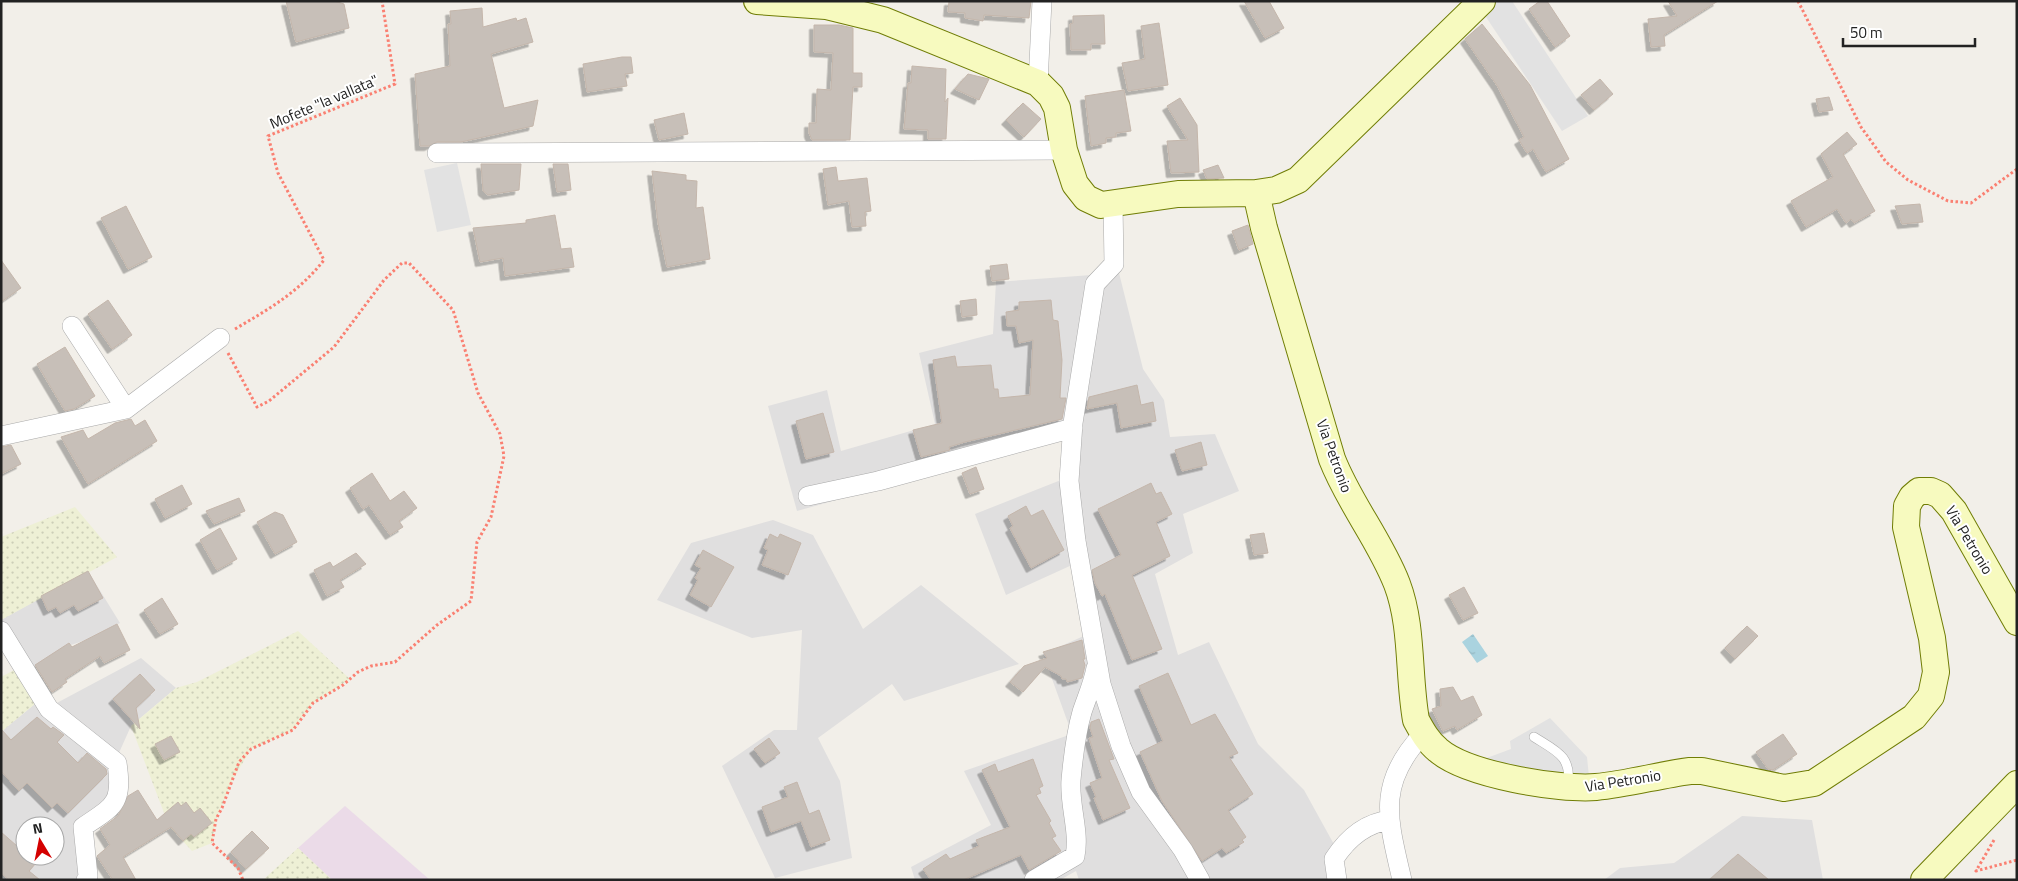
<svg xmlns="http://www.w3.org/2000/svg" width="2018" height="881" viewBox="0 0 2018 881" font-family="'Titillium Web',sans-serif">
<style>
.residential{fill:#e0dfdf;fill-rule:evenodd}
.industrial{fill:#ebdbe8}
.farmland{fill:url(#farmland-dots)}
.parking{fill:#e2e2e2}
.water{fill:url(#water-ripples)}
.building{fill:#c7bfb8;stroke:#c4b6ab;filter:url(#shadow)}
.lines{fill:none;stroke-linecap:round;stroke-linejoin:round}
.lane-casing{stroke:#a9a9a9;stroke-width:10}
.street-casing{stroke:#a9a9a9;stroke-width:20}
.secondary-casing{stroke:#707d05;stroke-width:28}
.path{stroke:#fa8072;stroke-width:3;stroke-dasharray:2.5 2.5;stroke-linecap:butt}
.lane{stroke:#fff;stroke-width:9}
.street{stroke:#fff;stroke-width:19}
.secondary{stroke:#f7fabf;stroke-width:26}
.labels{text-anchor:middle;stroke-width:4;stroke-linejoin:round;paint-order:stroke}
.street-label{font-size:15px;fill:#222;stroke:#fff}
</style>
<defs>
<pattern id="farmland-dots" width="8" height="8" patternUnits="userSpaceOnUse" patternTransform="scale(1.25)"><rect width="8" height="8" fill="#eef0d5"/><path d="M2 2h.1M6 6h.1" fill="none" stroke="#ccceb7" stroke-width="1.8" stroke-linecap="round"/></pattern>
<pattern id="water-ripples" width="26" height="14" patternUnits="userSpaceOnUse" patternTransform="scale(1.25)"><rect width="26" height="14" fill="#aad3df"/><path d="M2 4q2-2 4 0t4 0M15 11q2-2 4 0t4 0" fill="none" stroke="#92b5bf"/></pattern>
<filter id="shadow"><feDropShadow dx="-4.5" dy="4.5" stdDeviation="0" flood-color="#0004"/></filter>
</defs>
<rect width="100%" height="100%" fill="#f2efe9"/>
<!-- residential -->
<path class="residential" d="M1119,273l24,96 21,31 6,37 45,-3 24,57 -56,23 10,39 -38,21 23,81 31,-13 49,102 46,46 32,58 -6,12 -2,20h-249l-3,-9 -16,9h-145l-4,-13 80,-42 -27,-54 108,-37 -29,-80 43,-19 -14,-70 -66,30 -31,-81 86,-34 1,-43 -265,74 -29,-105 59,-16 14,61 94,-27 -16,-71 74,-19 3,-52z
M773,520l40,15 50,94 58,-44 98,79 -115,37 -12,-17 -74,54 22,43 12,77 -77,20 -53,-112 52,-36h23l5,-100 -50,8 -95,-38 34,-57z
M88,571l32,52 -34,17 -15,5 -41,24 -29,-49z
M141,658l35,30 -45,38 -13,29 -65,-50z
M36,703l81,60 3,21 -37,43 2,53h-84v-148zM25,826h30v30h-30z
M1742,816l70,4 11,60h-219l16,-12 54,-5z"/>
<!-- industrial -->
<path class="industrial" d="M345,806l85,74h-98l-34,-32z"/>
<!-- farmland -->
<path class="farmland" d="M75,507l42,50 -116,63v-83z
M298,631l52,48 -37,24 -20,27 -42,19 -18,30 -17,40 -4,24 -20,8 -23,-25 -38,-100 45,-38 21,-6z
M20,667l16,36 -35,29v-55z
M298,848l34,32h-69z"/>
<!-- parking -->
<path class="parking" d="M1497,1h15l76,115 -26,15 -78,-117z
M457,163l14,62 -34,7 -13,-62z
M1550,718l37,39 2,20 -35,-3 -70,-15 27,-10 -1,-8z"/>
<!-- water -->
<path class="water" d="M1473,634l15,22 -11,7 -15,-21z"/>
<!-- building -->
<path class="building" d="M286,1h48l10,3 5,24 -53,14z
M949,1h82l-2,17 -45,-3 -1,6 -18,-3v-5l-17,-1z
M1244,1h25l15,27 -19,10z
M1540,1h7l23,35 -15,11 -26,-38z
M1668,1h50l-54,34 1,11 -14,1 -3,-28 29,-3z
M482,8l1,19 33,-9 1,3 9,-3 7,24 -42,12 13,54 34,-8 -5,26 -72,16h-24l-8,4h-9l-5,-72 35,-8 -2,-42h3l-1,-13z
M1104,15l1,29h-14v6h-20l-1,-26 3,-1v-7z
M1159,23l9,62 -40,6 -6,-28 23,-4 -4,-33z
M1482,24l48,61 39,74 -23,13 -13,-23 -6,4 -8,-13 5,-3 -26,-50 -33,-48z
M814,25h25l14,3v45h9v14h-9l-3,53h-38l-3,-7v-10h7l1,-34 14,1 2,-37 -19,-1z
M622,57h9l2,16 -8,1 2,12 -40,6 -4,-28z
M912,66l34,3 -1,33 3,-4 -2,41h-18v-9l-24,-1 4,-46h3z
M968,74l21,5 -10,21 -24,-11z
M1600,79l13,15 -19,16 -13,-15z
M1124,90l7,41 -15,2v4l-10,1v5l-15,3 -6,-50z
M1829,97l4,13 -14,2 -3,-13z
M1180,98l17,27 2,47 -28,1 -4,-32 21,-1 -21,-34z
M1023,103l18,16 -17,18 -18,-17z
M684,113l4,21 -29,6 -5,-20z
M1847,132l10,12 -14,10 32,57 -21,12 -3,-4 -5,4 -9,-14 -31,18 -15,-26 42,-24 -12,-23z
M481,164h40l-2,26 -31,5 -5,-4z
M553,164h15l3,26 -14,2z
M1218,165l6,13 -17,1 -4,-9z
M836,167l2,14 29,-3 4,33 -6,1 1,14 -14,1 -3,-26 -21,4 -5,-36z
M652,171l34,4v5l11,1 -1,27 7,-1 7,52 -43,8 -9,-44z
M1920,204l3,18 -21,2 -7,-18z
M126,206l26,51 -24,12 -27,-51z
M555,215l6,34 10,-1 3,19 -69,9 -2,-18 -23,4 -7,-34 53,-5v-3z
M1248,225l5,19 -14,6 -7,-19z
M1,260l20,28 -20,14z
M1007,264l2,15 -17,2 -2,-15z
M976,299l1,16 -15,2 -2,-16z
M108,300l24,35 -20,14 -24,-35z
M1051,300l2,20 5,1 4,39 -2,38h6l-4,21 -97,23 -16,5 1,3 -29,7 -8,-27 29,-7 -9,-63 22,-4 2,11 34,-2 3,24h4l1,9 31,-3 3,-55 -14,3 -3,-17h-9l-1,-14 13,-2v-8z
M65,347l30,49 -21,13 -9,2 -28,-47z
M1137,385l4,20 12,-3 3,19 -35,7 -4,-25 -30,6 2,-12z
M823,413l11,39 -28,7 -10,-38z
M131,419l4,7 10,-6 12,21 -69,43 -27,-47 22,-7 5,9 27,-16z
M1201,442l6,23 -25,6 -7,-21z
M11,445l10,19 -20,10v-27z
M976,467l8,22 -14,5 -8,-21z
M372,473l18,28 14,-10 13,17 -18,13 4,6 -13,8 -21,-30 -6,4 -13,-21z
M1151,483l5,11 5,-2 11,22 -16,8 14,34 -38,19 30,74 -30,11 -27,-66 -3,2 -7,-13 -3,-13 29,-15 -23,-46z
M182,485l10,19 -27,14 -10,-19z
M239,498l6,13 -31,13 -8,-13z
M1026,506l5,10 12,-6 21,40 -33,18 -21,-40 3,-2 -5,-10z
M275,512l8,3 14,27 -22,12 -18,-32z
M220,528l17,31 -20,11 -17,-30z
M1264,533l4,20 -14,2 -4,-20z
M770,534l8,4 2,-4 21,9 -13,32 -26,-10 6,-15 -4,-2z
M703,550l31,17 -23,40 -21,-12 8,-15 -3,-2 6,-10 -6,-3z
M356,553l10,11 -26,16 4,7 -17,9 -13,-26 16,-8 3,5z
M88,571l15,27 -25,13 -4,-6 -14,8 -4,-6 -8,4 -7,-15z
M1464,587l14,26 -15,7 -14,-25z
M162,598l16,26 -18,10 -16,-24z
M117,624l13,26 -26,13 -4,-7 -35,23 2,3 -15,10 -17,-27 34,-22 3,4z
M1747,626l11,10 -23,23 -10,-11z
M1082,640l3,19h-2l2,6 -3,13 -15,4 -1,-3h-4l-1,-3 -16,-9 -22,25 -13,-10 14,-16 23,-8 -4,-6z
M1168,673l23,52 24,-11 23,39 -9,4 24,37 -25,16 18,27 -4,3 2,2 -18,11 -4,-5 -20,13 -40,-60 -22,-49 23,-11 -24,-55z
M140,674l15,16 -19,18 4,21 -27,-30z
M1453,687l8,14 12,-5 9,19 -25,15 -2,-4 -12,5 -11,-22 9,-3 -1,-17z
M37,717l14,12 2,-2 11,8 -7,7 21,21 9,-10 19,16 1,5 -39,39 -11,-10 -5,5 -25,-25 -8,8 -18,-20v-42l10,11z
M1099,719l15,40 -5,1 21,48 -27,12 -9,-22 2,-1 -6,-14 12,-5 -13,-40 4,-1 -3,-9 1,-6z
M1783,734l14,20 -24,16 -5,-1 -12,-17z
M171,736l9,16 -16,8 -9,-16z
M769,738l11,15 -15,10 -11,-14z
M1033,759l10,27 -4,2 2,5 -5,2 15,26 -2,2 7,13 -4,2 9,13 -32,19 -8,-15 -58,25h-32l-8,-11 23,-15 4,5 29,-13 -3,-6 34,-13 -28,-57 13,-6 3,8z
M797,782l12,32 10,-4 11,30 -19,7 -10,-26 -30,11 -9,-25 26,-10 -4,-10z
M138,790l19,30 21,-18 3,4 5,-4 8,11 6,-5 12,15 -18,14 -3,-3 -8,7 -12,-14 -48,30 13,23h-23l-16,-24 13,-11 -10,-16 18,-13 10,-20z
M252,831l17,17 -23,21 -15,-17z
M1,832l24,21v3h4l8,6 -8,9 11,9h-31l-8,-7z
M1738,854l31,26h-60z"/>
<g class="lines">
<defs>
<path id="lane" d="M1534,737c22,14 38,19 34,48"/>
<path id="street" d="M1038,83l4,-82
M437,153l627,-3
M1113,204l1,60 -19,20 -22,139 -4,58 7,60 25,143 20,62 20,46 42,58 17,30
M72,326l54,83
M1,436l125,-27 94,-71
M808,496l70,-15 195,-53
M1,631l48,78 68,54c6,41 -3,43 -34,64l5,49 -2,4
M1034,880l41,-24c5,-24 -6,-51 -4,-76 2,-22 5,-47 11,-68 5,-15 11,-28 14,-44
M1337,880l-3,-21c13,-20 31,-36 56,-39
M1402,880c-14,-61 -26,-96 21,-146"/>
<path id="secondary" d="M757,1l69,5 57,14 155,63 13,13 6,12 7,42 11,34 11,14 15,7 77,-11 78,-1 20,-3 22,-10 184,-179
M1256,193l8,35 68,231c17,44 48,81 65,125 16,42 11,91 19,136 6,11 12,22 22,30 29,25 121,40 158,37 32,-3 63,-12 94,-16h12l82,17 30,-5 100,-66 17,-21 5,-24 -4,-34 -26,-111 1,-21 5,-9 7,-6h12l9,4 14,16 63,111
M1924,880l93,-96"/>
</defs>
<!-- lane casing -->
<use href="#lane" class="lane-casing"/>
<!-- street casing -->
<use href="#street" class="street-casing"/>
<!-- secondary casing -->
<use href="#secondary" class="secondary-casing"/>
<!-- path -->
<path class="path" d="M1798,1l63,126 25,35 22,18 40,21 23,2 46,-34
M235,329c34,-20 64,-37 89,-69l-46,-87 -10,-37 127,-52 -13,-83
M228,353l29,54 12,-6 65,-54 50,-67 18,-17h7l44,47 25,83 22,41 4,22 -13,61 -14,25 -6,59 -34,24 -42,37 -24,4 -13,6 -15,13 -30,18 -20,27 -42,19 -12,13 -17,46 -6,11 -4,24 26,25 5,12
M1994,840l-18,31 41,-11"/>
<!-- lane -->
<use href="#lane" class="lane"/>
<!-- street -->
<use href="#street" class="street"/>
<!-- secondary -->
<use href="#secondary" class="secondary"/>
</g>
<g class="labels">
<!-- street labels -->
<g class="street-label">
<text transform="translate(324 102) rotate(-23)" y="5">Mofete "la vallata"</text>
<text transform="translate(1334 456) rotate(70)" y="5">Via Petronio</text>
<text transform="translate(1969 540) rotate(59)" y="5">Via Petronio</text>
<text transform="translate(1623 781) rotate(-9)" y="5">Via Petronio</text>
</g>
</g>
<!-- border -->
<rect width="2018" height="881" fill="none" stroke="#222222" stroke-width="5"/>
<!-- north arrow -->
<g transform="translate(40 841) rotate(350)"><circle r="24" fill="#ffffff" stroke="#a7a7a7"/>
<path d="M0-4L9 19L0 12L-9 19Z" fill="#d40000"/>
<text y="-8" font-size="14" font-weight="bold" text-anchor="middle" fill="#222222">N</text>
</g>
<!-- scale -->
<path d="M1843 38v8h132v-8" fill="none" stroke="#222222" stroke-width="2.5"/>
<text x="1850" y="38" font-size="15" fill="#222222" stroke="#ffffff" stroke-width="4" paint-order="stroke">50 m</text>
</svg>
